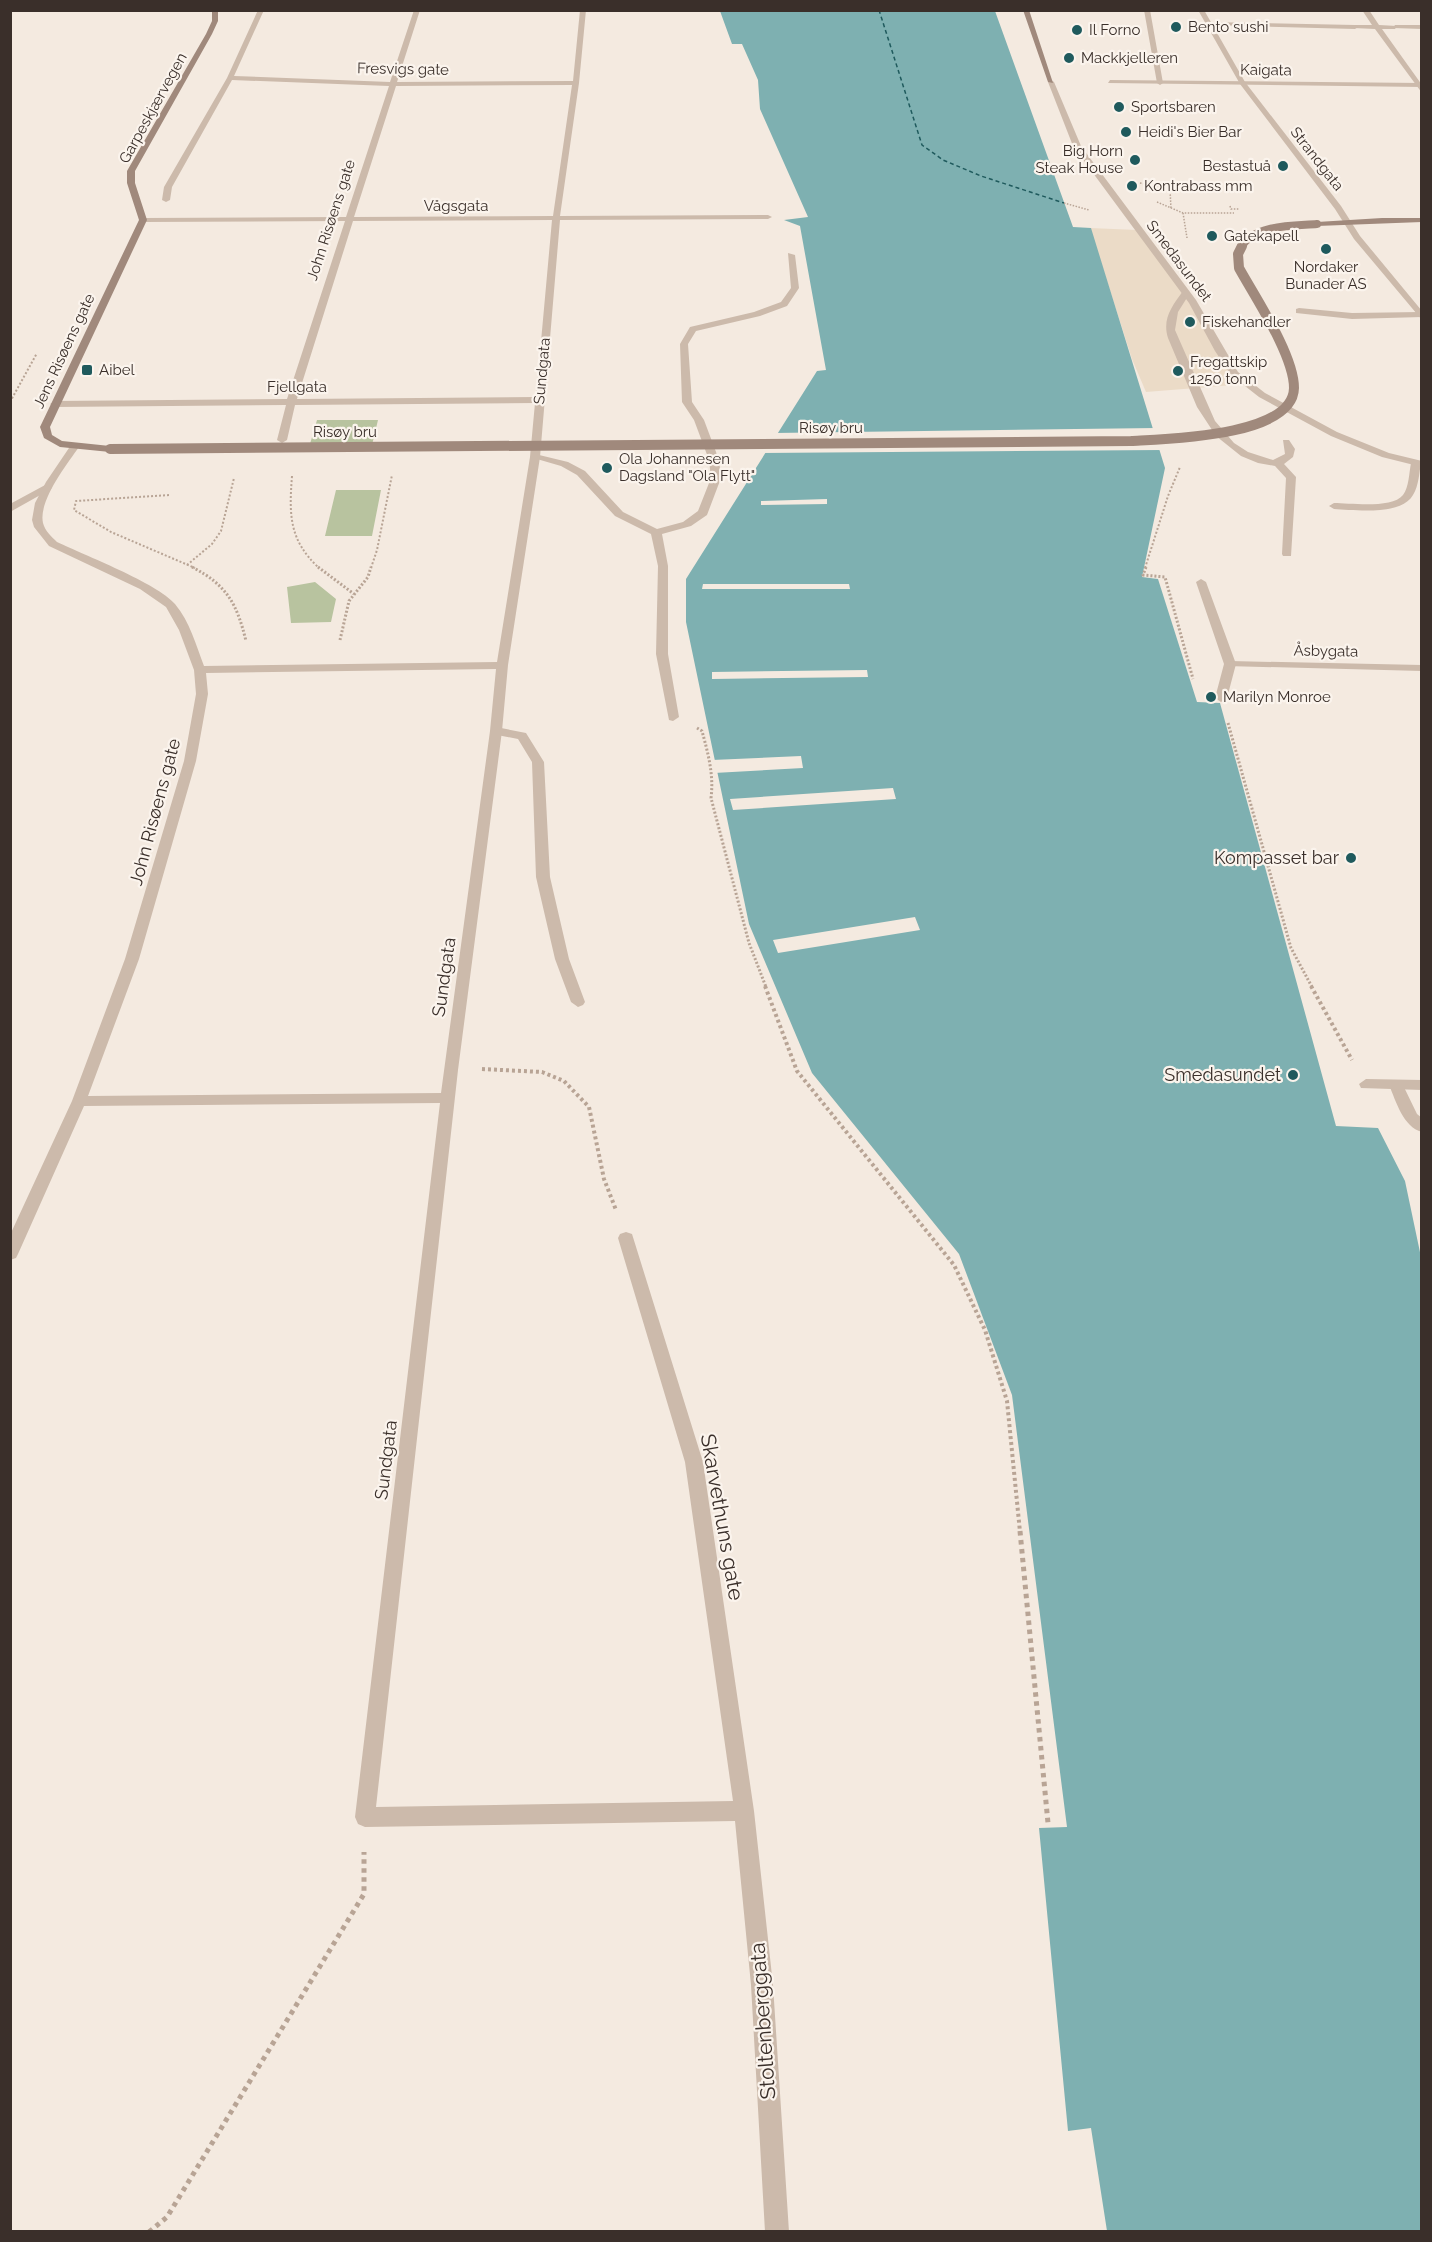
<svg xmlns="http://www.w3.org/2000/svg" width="1432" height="2242" viewBox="0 0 1432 2242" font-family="Raleway,sans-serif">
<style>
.green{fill:#b8c39f}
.plaza{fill:#ebdbc7}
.water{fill:#7eb0b1}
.pier{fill:#f4eae0}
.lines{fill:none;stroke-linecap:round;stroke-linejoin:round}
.ferry{stroke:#1f5a5d;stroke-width:1.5;stroke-dasharray:4 3;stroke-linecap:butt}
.path-far4{stroke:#b8a495;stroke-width:1.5;stroke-dasharray:1.5 1.5;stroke-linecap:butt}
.path-far3{stroke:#b8a495;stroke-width:2;stroke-dasharray:2 2;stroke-linecap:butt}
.path-far2{stroke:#b8a495;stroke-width:3;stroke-dasharray:2 2;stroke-linecap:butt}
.path-far1{stroke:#b8a495;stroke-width:4;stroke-dasharray:3 3;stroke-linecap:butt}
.path{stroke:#b8a495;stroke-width:5;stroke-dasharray:4.5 4.5;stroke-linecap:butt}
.service{fill:#ccbaab;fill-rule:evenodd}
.pedestrian{fill:#ccbaab;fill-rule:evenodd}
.minor{fill:#ccbaab;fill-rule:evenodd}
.tertiary{fill:#ccbaab;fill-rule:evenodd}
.secondary{fill:#a0897c;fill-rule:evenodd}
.secondary-bridge-far1{stroke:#a0897c;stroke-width:8}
.secondary-bridge{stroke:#a0897c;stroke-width:10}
.poi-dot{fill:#1f5a5d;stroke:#fbf4ed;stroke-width:2}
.labels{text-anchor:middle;stroke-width:4.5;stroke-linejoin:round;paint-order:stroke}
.far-poi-label{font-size:15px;fill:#3a2f2a;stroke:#fbf4ed;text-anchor:start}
.far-street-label{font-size:15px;fill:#3a2f2a;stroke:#fbf4ed}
.street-label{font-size:18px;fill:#3a2f2a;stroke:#fbf4ed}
.poi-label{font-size:18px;fill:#3a2f2a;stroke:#fbf4ed;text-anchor:end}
.near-street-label{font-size:21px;fill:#3a2f2a;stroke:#fbf4ed}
</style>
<rect width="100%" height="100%" fill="#f4eae0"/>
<!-- green -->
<path class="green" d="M317,420h61l-6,25 -62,-1z
M336,490h45l-9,46h-47z
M315,582l21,17 -5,23 -40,1 -4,-36z"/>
<!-- plaza -->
<path class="plaza" d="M1090,228l47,2 56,72 36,65 17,17 -100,8 -14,-33z"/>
<!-- water -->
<path class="water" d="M720,11h275l78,216 18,1 74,240 -23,109 16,2 39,123 23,1 116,423 42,2 27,53 16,76v974h-314l-16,-103 -23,3 -29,-303 28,-1 -55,-432 -53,-141 -147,-181 -63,-149 -63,-302v-43l131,-208 9,-1 -26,-144 -16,-6 24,-3 -48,-108 -2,-29 -16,-36h-10z"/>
<!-- pier -->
<path class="pier" d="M1156,428l7,22 -402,3 13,-20z
M827,499v5l-66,1v-4z
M703,584h146l1,5h-148z
M867,670l1,7 -156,2v-7z
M801,756l2,12 -89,5 -2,-13z
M893,788l3,11 -163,11 -3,-11z
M915,917l5,13 -142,23 -5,-13z"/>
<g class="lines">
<!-- ferry -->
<path class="ferry" d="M879,10l43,135 21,15 38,16 83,27"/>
<!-- path-far4 -->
<path class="path-far4" d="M1140,183l30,6 1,20
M1157,202l26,11h51
M1064,203l25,7
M1230,206l1,3h8
M1183,213l4,25"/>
<!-- path-far3 -->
<path class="path-far3" d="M10,402l27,-49
M292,476c-3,39 -3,64 27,92
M169,495l-93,6 -2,9 37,22 84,36
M187,565l25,-21 9,-13 13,-53
M371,568l6,-18 15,-75
M1145,568l23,-72 12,-29"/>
<!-- path-far2 -->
<path class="path-far2" d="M192,567c35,18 45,37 54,74
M318,567l36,27
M1146,567l-3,8 22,2 28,102
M340,640l9,-39 19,-24 3,-10
M1228,723l63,225 21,39
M697,728l5,3c6,22 12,44 9,67l38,145 17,44"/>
<!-- path-far1 -->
<path class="path-far1" d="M765,986l32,85 157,194 31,65 22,71 13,131
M1311,986l41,74
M482,1069l60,3 22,9 25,26 15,72 12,31"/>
<!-- path -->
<path class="path" d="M1020,1531l28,292
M149,2232l18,-15 197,-323v-42"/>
<!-- service -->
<path class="service" d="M1144,10h6l13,73 -3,2 -3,-2z
M788,253l7,2 4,33 -12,18 -27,10 -64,15 -8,13 4,58 12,18 15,40 2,18 -14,37 -16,11 -29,8 6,32v88l11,63 -6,4 -4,-1 -13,-66 2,-88 -7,-32 -36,-18 -38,-41 -16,-9 -31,-9 5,-3 33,8 17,9 38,41 34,17 26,-7 15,-11 13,-33 -2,-18 -15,-40 -12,-18 -2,-58 10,-17 64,-15 27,-10 10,-14z
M1183,291l7,2 -12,19 -3,18 40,91 19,22 14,9 25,8 12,-6 -2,-14h6l6,9 -2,8 -9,7 12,13 -5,79h-8l-1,-2 4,-76 -11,-12 -17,-3 -17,-7 -25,-20 -19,-29 -29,-69c-6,-19 4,-32 15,-47z
M1299,308l53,5 68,-1 2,5 -70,2 -56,-6v-4z
M1416,460l5,3c-2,10 -2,22 -8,32 -12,21 -58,15 -79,14l-5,-3 5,-3c16,0 58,6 69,-8 6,-8 6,-22 8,-32z
M47,484l5,3 -1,2 -41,23v-8z
M1201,579l5,3 30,82 -9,34 -6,4 -6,-4 9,-34 -28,-82z
M496,727l30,6 18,29 6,115 19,82 16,43 -2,3 -5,2 -7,-5 -16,-43 -19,-82 -4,-115 -14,-23 -26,-5 -2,-3z
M1396,1080l5,1 16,33 5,4v14c-19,-5 -26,-31 -33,-47z"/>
<!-- pedestrian -->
<path class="pedestrian" d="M1362,10h7l10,15 18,1 -2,3h-13l40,56v8l-47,-64 -22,-1 2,-3h17z"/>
<!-- minor -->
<path class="minor" d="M258,10h6l-30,66 156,6 24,-72h6l-23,72 176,-1 7,-71h6l-7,73 -19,133 208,-1 4,2 -4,2 -208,1 -20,237 -32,208 -6,66 -44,339 -82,737 357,-6 -48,-339 -67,-224 2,-4 6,-2 6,2 71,228 51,349 19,174 16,247h-24l-14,-247 -16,-164 -370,6 -7,-3 -3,-7 85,-714 -356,3 -66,148 -2,4 -6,2v-25l62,-134 53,-142 59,-198 12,-67 -2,-24 -15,-40 -13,-23 -26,-18 -91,-43 -15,-19 -2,-7 3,-17 11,-21 25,-37 8,2c-12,17 -41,54 -36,76 2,8 8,13 14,19 27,13 100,41 118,62 15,18 21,41 29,62l293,-4 33,-205 5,-54 -240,2 -8,35 -5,3 -5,-3 9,-35 -231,2 -5,-3 5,-3 232,-2 58,-178 -202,1 -4,-2 4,-2 203,-1 43,-131 -157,-6 -60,107 -2,13 -4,2 -4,-2 2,-13 63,-109zM572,85l-19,131 -199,1 42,-131zM552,220l-16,177 -239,2 56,-178zM496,669l-6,62 -49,362 -353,3 51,-137 57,-198 12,-67 -2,-21z
M1208,22l147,3 3,2 -3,2 -149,-4z
M1395,25h27v4l-29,-1z
M1110,80l312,3v4l-314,-4z
M1230,661l192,4v6l-196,-5 -2,-2z
M1366,1079l56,1v10l-61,-2 -2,-4z"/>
<!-- tertiary -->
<path class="tertiary" d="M1198,10h6l41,72 96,124 19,30 62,75v9l-68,-81 -19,-30 -95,-125z
M1051,80l3,2 27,64 115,154 42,72 27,21 72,39 52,21 33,8v6l-40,-10 -51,-21 -72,-39 -28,-22 -16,-24 -26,-48 -116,-157 -25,-64z"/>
<!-- secondary -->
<path class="secondary" d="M212,10h6v11l-6,13 -77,137v12l12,37 -97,207 2,8 10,6 48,5 5,3 -5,3 -50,-5 -16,-9 -4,-11 99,-207 -12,-37v-12l79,-137 6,-13z
M1023,10h6l24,73 -5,-1z
M1382,218h40v4l-105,4 -4,-2 4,-2z"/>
<!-- secondary-bridge-far1 -->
<path class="secondary-bridge-far1" d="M1241,247c14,-23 53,-21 76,-23"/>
<!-- secondary-bridge -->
<path class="secondary-bridge" d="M110,449l1021,-8c35,-2 162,-4 163,-53 0,-33 -39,-91 -55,-120l-1,-14 4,-8"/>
</g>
<!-- markers -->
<g class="poi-dot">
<circle cx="1176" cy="27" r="6"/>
<circle cx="1077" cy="30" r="6"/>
<circle cx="1069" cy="58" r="6"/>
<circle cx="1119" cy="107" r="6"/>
<circle cx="1126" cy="132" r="6"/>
<circle cx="1135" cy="160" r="6"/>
<circle cx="1283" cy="166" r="6"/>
<circle cx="1132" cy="186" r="6"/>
<circle cx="1212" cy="236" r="6"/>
<circle cx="1326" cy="249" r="6"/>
<circle cx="1190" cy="322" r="6"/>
<rect x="81" y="364" width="12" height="12" rx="3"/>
<circle cx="1178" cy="371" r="6"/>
<circle cx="607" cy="468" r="6"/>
<circle cx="1211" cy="697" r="6"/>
<circle cx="1351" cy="858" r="6"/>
<circle cx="1293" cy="1075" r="6"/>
</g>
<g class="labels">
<!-- far-poi labels -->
<g class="far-poi-label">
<text x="1188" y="32">Bento sushi</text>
<text x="1089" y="35">Il Forno</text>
<text x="1081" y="63">Mackkjelleren</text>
<text x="1131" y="112">Sportsbaren</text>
<text x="1138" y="137">Heidi's Bier Bar</text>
<text x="1123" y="156" text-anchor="end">Big Horn<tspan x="1123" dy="17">Steak House</tspan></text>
<text x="1271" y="171" text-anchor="end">Bestastuå</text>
<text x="1144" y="191">Kontrabass mm</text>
<text x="1224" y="241">Gatekapell</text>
<text x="1326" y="272" text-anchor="middle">Nordaker<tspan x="1326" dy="17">Bunader AS</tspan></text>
<text x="1202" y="327">Fiskehandler</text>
<text x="1190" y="367">Fregattskip<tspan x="1190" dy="17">1250 tonn</tspan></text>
<text x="99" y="375">Aibel</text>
<text x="619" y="464">Ola Johannesen<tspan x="619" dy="17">Dagsland "Ola Flytt"</tspan></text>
<text x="1223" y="702">Marilyn Monroe</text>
</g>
<!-- far-street labels -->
<g class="far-street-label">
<text transform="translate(403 69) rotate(1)" y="5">Fresvigs gate</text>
<text transform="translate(1266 70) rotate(1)" y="5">Kaigata</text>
<text transform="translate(153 108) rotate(-61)" y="5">Garpeskjærvegen</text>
<text transform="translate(1317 159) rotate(52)" y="5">Strandgata</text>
<text x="456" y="211">Vågsgata</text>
<text transform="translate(331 220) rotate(-72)" y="5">John Risøens gate</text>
<text transform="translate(1179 261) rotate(53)" y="5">Smedasundet</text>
<text transform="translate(64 351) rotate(-65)" y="5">Jens Risøens gate</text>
<text transform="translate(542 371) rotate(-85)" y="5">Sundgata</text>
<text x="297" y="392">Fjellgata</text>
<text x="831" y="433">Risøy bru</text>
<text x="345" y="437">Risøy bru</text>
<text transform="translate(1326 651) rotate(1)" y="5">Åsbygata</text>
</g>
<!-- street labels -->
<g class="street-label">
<text transform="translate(155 812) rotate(-75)" y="6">John Risøens gate</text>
<text transform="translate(444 977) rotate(-82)" y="6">Sundgata</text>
<text transform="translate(386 1460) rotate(-83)" y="6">Sundgata</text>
</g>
<!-- poi labels -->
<g class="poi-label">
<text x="1339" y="864">Kompasset bar</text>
<text x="1281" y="1081">Smedasundet</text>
</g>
<!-- near-street labels -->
<g class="near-street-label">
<text transform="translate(722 1517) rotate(80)" y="7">Skarvethuns gate</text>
<text transform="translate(763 2021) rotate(-94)" y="7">Stoltenberggata</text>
</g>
</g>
<!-- border -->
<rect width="1432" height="2242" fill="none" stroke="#3a2f2a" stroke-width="24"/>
</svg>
